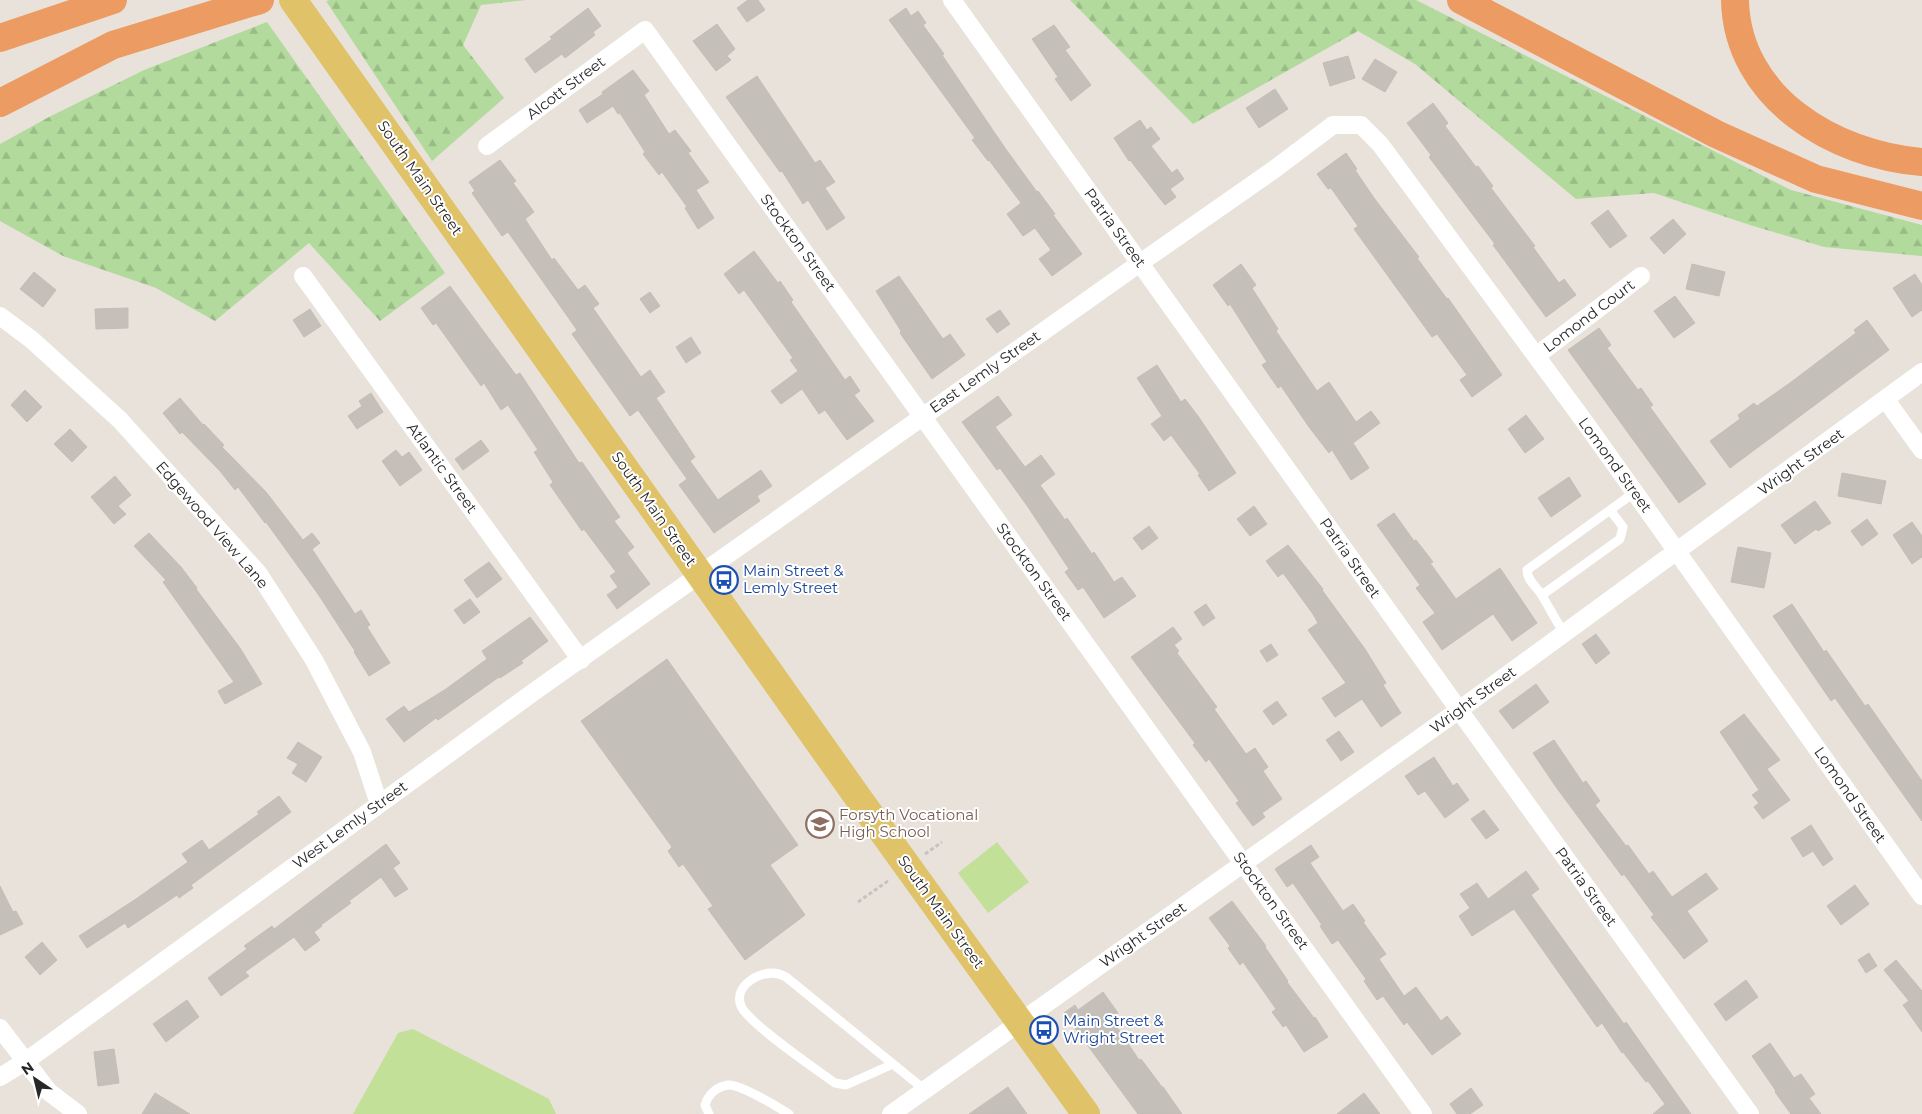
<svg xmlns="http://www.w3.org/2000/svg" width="1922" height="1114" viewBox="0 0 1922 1114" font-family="Montserrat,sans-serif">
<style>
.forest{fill:url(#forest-firs)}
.pitch{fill:#c3e099}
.building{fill:#c4c0b9;stroke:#c3beb5}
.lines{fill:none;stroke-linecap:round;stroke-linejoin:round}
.path{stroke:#c3c3c3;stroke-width:3;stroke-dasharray:4 2.5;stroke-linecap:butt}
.service{stroke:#fff;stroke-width:9}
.minor{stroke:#fff;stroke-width:18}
.primary{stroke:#e0c268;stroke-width:28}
.motorway{stroke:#ec9b62;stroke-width:28}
.labels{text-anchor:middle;stroke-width:4;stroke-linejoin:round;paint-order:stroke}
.street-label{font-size:15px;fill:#272727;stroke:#fff}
.transit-label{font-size:15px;fill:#164399;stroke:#fff;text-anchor:start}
.education-label{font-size:15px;fill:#785e54;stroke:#fff;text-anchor:start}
</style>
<defs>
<pattern id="forest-firs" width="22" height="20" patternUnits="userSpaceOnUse" patternTransform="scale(1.25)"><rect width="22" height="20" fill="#b2da9c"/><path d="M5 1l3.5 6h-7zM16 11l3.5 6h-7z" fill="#99bb86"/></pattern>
</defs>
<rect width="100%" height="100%" fill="#e8e2da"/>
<!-- forest -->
<path class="forest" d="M330,0h196l-45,5 -18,40 41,53 -72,63 -106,-160z
M1070,0h346l375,190 131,35v31l-98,-9 -74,-22 -96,-32 -78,6 -161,-135 -57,-33 -165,93z
M267,22l178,251 -65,48 -71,-78 -94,78 -59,-33 -93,-32 -63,-35v-77l49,-27 95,-47z"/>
<!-- pitch -->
<path class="pitch" d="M997,842l32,40 -41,31 -30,-40z
M413,1029l136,70 7,15h-203l45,-81z"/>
<!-- building -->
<path class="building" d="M748,0h10l7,10 -18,12 -10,-14z
M588,8l13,18 -8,6 2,3 -30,23 -3,-4 -27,19 -10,-14 27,-20 -2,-2z
M906,8l5,8 7,-5 8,12 -3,2 21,29 -2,1 63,93 32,44 1,-1 17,23 -2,1 29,39 -30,22 -13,-17 12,-9 -16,-22 -12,8 -16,-22 14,-11 -32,-43 -1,1 -16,-21 3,-2 -86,-118z
M717,24l18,25 -8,7 4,4 -15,11 -23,-30z
M1054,25l16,22 -5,3 26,35 -20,16 -16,-22 3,-2 -26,-38z
M1348,56l7,22 -25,8 -7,-23z
M1375,59l22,13 -12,20 -23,-13z
M633,70l16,21 -5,4 25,39 6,-4 16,21 -3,2 21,29 -13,8 18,28 -16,11 -13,-21 2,-1 -25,-35 -3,3 -16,-21 2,-2 -25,-39 -2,1 -5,-8 -26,17 -8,-13 24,-16 -1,-2z
M757,76l58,87 5,-3 15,22 -10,6 20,30 -18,12 -19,-30 -5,4 -21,-33 -2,1 -54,-75z
M1275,89l13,20 -29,19 -13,-20z
M1433,103l15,20 -3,3 31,41 2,-1 15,20 -2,2 44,58 -2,1 26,36 5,-4 12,16 -30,22 -53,-72 2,-1 -66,-87 2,-2 -24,-32z
M1140,120l7,10 4,-3 9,12 -9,7 21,27 5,-4 7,10 -14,10 6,8 -11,8 -35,-45 -1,1 -15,-23z
M1346,153l11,16 -2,1 19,28 45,59 -2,1 30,41 1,-1 54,77 -30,22 -12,-17 7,-5 -30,-41 -5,3 -78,-108 4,-3 -27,-38 -3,1 -11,-15z
M500,160l16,21 -3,2 21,29 -9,7 27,41 2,-2 24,32 7,-5 14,19 -6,4 48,69 9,-7 15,22 -9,6 39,59 -5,4 28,39 43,-30 11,16 -15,10 3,5 -46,32 -35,-48 8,-6 -49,-69 -8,6 -58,-82 5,-4 -69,-98 -6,4 -30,-43 3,-2 -6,-9z
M1608,210l19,26 -17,12 -19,-25z
M1673,219l13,15 -22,20 -14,-16z
M754,251l24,32 2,-2 13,19 -2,2 54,78 5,-4 10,15 -6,4 20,26 -27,19 -22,-30 -6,4 -17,-25 -21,15 -10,-13 27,-20 -8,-11 3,-2 -49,-68 -5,4 -15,-20z
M1241,264l15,21 -4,3 26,41 -2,2 41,60 12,-9 27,40 15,-11 9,12 -27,20 16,25 -18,12 -19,-30 -3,3 -20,-26 -28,-41 -3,2 -16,-23 5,-3 -37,-58 -2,2 -15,-21z
M1692,264l33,8 -6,24 -33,-7z
M34,272l22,18 -13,17 -23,-18z
M1915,274l7,11v25l-10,7 -19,-29z
M899,276l44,63 7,-5 15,21 -33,24 -32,-46 1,-2 -25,-40z
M450,286l66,89 4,-2 59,90 3,-1 38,55 -6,4 20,26 -7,6 23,31 -33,25 -10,-14 11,-8 -8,-11 6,-4 -32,-43 -2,2 -32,-46 3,-3 -19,-30 4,-2 -30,-45 -7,5 -17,-27 -3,3 -45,-63 -3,2 -12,-17z
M650,292l10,14 -10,7 -10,-14z
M1675,296l20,27 -21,15 -20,-27z
M128,308v20l-32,1 -1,-20z
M310,309l11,17 -17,11 -11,-17z
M1000,310l10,14 -13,9 -11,-14z
M1867,320l22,30 -159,118 -20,-27 30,-22 -2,-4 16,-12 3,3 33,-23 66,-50 -2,-3z
M1599,328l12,17 -4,3 31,42 3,-2 12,17 -3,2 56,77 -27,19 -111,-153z
M691,337l10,16 -15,10 -10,-16z
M1157,365l24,37 4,-3 13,17 38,57 -27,18 -11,-16 2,-1 -29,-39 -7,6 -13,-17 11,-8 -25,-38z
M25,390l17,17 -15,15 -16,-17z
M371,393l12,19 -26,17 -9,-13 14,-10 -3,-5z
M998,396l14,19 -17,12 30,40 16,-12 14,19 -15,11 25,35 2,-2 25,36 2,-2 20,30 8,-5 14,19 -32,22 -21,-31 -5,3 -13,-18 4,-3 -41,-62 -28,-39 -3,2 -35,-48z
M180,398l23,27 1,-1 20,21 -2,2 44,45 37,48 9,-7 8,10 -8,6 43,65 6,-4 9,15 -3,2 23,36 -21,13 -15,-24 1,-1 -37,-57 -52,-72 -1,1 -27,-36 -3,3 -15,-19 -38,-39 -2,2 -17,-21z
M1526,415l18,24 -19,14 -17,-24z
M70,429l17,18 -15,15 -18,-18z
M481,440l8,11 -26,19 -8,-11z
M396,450l6,7 7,-5 13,18 -22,16 -18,-25z
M1842,473l44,8 -5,23 -43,-8z
M115,476l16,19 -13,11 8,8 -12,10 -23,-27z
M1569,477l12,19 -30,21 -13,-19z
M1815,501l16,22 -13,8 -2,-2 -21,15 -14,-19z
M1254,506l13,18 -17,12 -13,-17z
M1394,513l20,28 2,-1 17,22 -3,1 26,36 44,-31 37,55 -25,18 -19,-27 -51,36 -19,-28 12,-9 -19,-25 4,-3 -43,-60z
M1867,519l11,15 -16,12 -11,-15z
M1912,522l10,14v21l-10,7 -19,-29z
M1149,526l9,12 -16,12 -9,-12z
M149,533l32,34 16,21 -1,1 44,59 22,36 -37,20 -7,-13 16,-9 -71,-100 3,-2 -32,-34z
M1288,545l35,44 -1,1 43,59 21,34 -3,2 18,28 -20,14 -19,-28 -27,18 -13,-19 24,-15 -38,-53 10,-7 -5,-9 -30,-41 -5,4 -12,-16z
M1738,547l33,6 -7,35 -33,-6z
M489,562l13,17 -25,19 -13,-18z
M470,599l10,13 -16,12 -10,-14z
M1206,604l9,14 -12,8 -9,-14z
M1792,604l32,48 2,-2 39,56 3,-2 54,77v40l-87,-123 -4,3 -58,-85z
M530,617l18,24 -27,20 2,2 -23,15 -1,-1 -61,43 -2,-2 -32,24 -18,-23 18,-13 5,6 37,-23 41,-30 -5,-8z
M1173,627l9,12 -8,6 5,6 -2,2 40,54 -3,2 32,45 9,-6 13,19 -5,4 19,28 -20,14 3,4 -12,9 -17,-23 3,-2 -30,-42 -3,3 -13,-17 2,-2 -64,-86z
M1596,634l14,19 -14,11 -14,-20z
M1271,644l7,11 -11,7 -7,-11z
M667,659l131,186 -28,20 35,50 -60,45 -37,-51 5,-3 -30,-42 -4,3 -11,-16 4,-4 -91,-126z
M1536,684l13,18 -36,27 -14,-18z
M1277,701l10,14 -14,10 -10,-14z
M1744,714l36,46 -13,9 23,31 -27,19 -9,-12 5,-4 -7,-8 7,-5 -39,-58z
M1339,731l15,21 -13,9 -15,-21z
M1554,740l29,43 3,-2 14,20 -5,4 31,41 2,-1 21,29 4,-3 19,26 34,-24 12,16 -31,22 21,30 -24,18 -33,-42 3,-2 -30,-41 -2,2 -66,-89 -23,-34z
M298,742l24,15 -16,25 -14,-9 6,-9 -11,-6z
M1434,757l19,29 4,-3 12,17 -24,18 -20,-27 -7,4 -13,-19z
M279,796l12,16 -100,73 2,3 -14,10 -2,-3 -49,33 -3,-5 -38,25 -8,-12 57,-37 52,-37 -6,-8 20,-14 7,10 50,-36 -2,-2z
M1484,810l15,20 -13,9 -15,-20z
M1811,825l22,34 -10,7 -10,-15 -10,6 -12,-19z
M386,844l14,19 -7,5 15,21 -13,8 -14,-20 -32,24 2,2 -30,22 1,1 -8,6 6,8 -15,11 -11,-14 -49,35 4,4 -28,20 -13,-18 39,-29 -3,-3 28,-20 2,3z
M1311,845l8,12 -9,6 33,48 10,-7 12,17 -2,1 23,32 -7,5 25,37 12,-9 25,34 6,-5 14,18 -29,21 -25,-33 -3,3 -21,-29 -6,4 -13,-19 2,-2 -28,-39 -6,4 -12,-18 2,-1 -29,-42 -6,4 -12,-18z
M1526,871l13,18 -8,6 93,129 2,-2 65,92h-38l12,-10 -17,-23 -2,1 -23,-30 -1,1 -20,-30 -5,4 -83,-118 -42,27 -13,-20 11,-8 -10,-14 17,-11 11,16z
M1855,885l14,19 -28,21 -14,-19z
M0,886l13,26 3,-1 7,13 -23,11z
M1232,901l34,45 -1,1 23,34 -1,1 27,36 1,-1 13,20 -24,15 -18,-27 -3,2 -11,-15 4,-3 -33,-47 -3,3 -12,-17 2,-2 -21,-28z
M42,942l15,18 -17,15 -15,-18z
M1869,953l8,13 -11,7 -8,-13z
M1896,960l26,31v41l-19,-27 6,-4 -25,-31z
M1746,980l12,17 -32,24 -12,-17z
M1103,992l15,21 -7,5 28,42 2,-1 21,28h1l19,27h-44l-74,-101 11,-8 3,5z
M187,1000l12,17 -33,25 -13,-18z
M1770,1043l24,35 7,-4 14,20 -6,4 12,16h-30l-16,-22 1,-1 -24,-35z
M114,1049l5,34 -21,3 -4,-34z
M1008,1087l19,27h-58z
M1471,1088l12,17 -13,9h-13l-7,-10z
M155,1093l35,21h-48z
M1364,1093l16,21h-43z"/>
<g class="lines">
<!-- path -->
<path class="path" d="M925,854l17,-12
M858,902l30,-21"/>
<!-- service -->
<path class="service" d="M1542,595l78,-56 3,-12 -13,-17
M1564,633c-8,-12 -15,-26 -23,-39 -5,-8 -14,-14 -14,-24l108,-78
M893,1064l-47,21 -11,-2c-18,-13 -87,-60 -94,-77 -5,-12 3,-22 13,-28 11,-6 21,-7 32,-1l139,113
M709,1114l-4,-9c3,-10 11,-18 23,-20 12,-1 50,22 61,29"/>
<!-- minor -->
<path class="minor" d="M952,0l507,710 291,404
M487,146l158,-116 778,1084
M303,276l278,384
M0,316l32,24 88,80 139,154 55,86 48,92 17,52
M1536,356l105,-80
M1886,400l36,50
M0,1028l49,64 29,22
M0,1077l26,-16 509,-370 605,-428 132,-92 61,-46h28l19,19 204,277 338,475
M891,1114l568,-404 463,-338"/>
<!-- primary -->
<path class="primary" d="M293,0l566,799 227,315"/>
<!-- motorway -->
<path class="motorway" d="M1461,0l255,134 100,45 106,27
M1735,0c2,98 99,155 187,162
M0,38l113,-38
M0,103l113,-58 147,-45"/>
</g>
<!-- icons -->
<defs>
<symbol id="bus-ring" viewBox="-11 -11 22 22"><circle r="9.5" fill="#fff" stroke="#1a4fb4" stroke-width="1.5"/><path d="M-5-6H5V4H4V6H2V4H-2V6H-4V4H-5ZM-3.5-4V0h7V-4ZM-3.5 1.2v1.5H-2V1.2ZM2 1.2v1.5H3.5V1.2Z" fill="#1a4fb4"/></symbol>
<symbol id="school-ring" viewBox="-11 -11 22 22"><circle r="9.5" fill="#fff" stroke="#8d6e63" stroke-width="1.5"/><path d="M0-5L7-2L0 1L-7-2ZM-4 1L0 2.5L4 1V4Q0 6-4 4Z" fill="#8d6e63"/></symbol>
</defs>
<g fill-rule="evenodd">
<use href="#bus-ring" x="708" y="564" width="32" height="32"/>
<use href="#school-ring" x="804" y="808" width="32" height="32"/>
<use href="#bus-ring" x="1028" y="1014" width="32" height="32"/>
</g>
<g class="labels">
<!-- street labels -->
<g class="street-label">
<text transform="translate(566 88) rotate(-37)" y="5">Alcott Street</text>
<text transform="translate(420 178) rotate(55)" y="5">South Main Street</text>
<text transform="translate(1115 228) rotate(54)" y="5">Patria Street</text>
<text transform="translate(798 243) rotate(54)" y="5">Stockton Street</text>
<text transform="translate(1589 316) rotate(-37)" y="5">Lomond Court</text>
<text transform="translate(985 372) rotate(-35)" y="5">East Lemly Street</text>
<text transform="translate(1801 462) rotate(-36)" y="5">Wright Street</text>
<text transform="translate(1615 465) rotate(54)" y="5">Lomond Street</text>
<text transform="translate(442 468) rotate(54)" y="5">Atlantic Street</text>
<text transform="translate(654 509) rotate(55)" y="5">South Main Street</text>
<text transform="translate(212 525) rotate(49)" y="5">Edgewood View Lane</text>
<text transform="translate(1350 558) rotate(55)" y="5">Patria Street</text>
<text transform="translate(1034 572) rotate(54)" y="5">Stockton Street</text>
<text transform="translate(1473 700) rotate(-36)" y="5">Wright Street</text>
<text transform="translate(1850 795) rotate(55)" y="5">Lomond Street</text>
<text transform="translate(350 825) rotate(-36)" y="5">West Lemly Street</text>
<text transform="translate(1586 887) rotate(54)" y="5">Patria Street</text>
<text transform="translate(1271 901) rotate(54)" y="5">Stockton Street</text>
<text transform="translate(941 912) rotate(54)" y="5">South Main Street</text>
<text transform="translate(1143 935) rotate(-35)" y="5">Wright Street</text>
</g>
<!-- transit labels -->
<g class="transit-label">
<text x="743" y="576">Main Street &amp;<tspan x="743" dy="17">Lemly Street</tspan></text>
<text x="1063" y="1026">Main Street &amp;<tspan x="1063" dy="17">Wright Street</tspan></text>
</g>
<!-- education labels -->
<g class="education-label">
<text x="839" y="820">Forsyth Vocational<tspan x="839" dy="17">High School</tspan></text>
</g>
</g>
<!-- north arrow -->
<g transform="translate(35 1079) rotate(325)" stroke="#ffffff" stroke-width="4" paint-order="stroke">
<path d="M0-4L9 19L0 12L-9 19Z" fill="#272727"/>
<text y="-8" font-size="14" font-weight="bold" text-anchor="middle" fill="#272727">N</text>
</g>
</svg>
